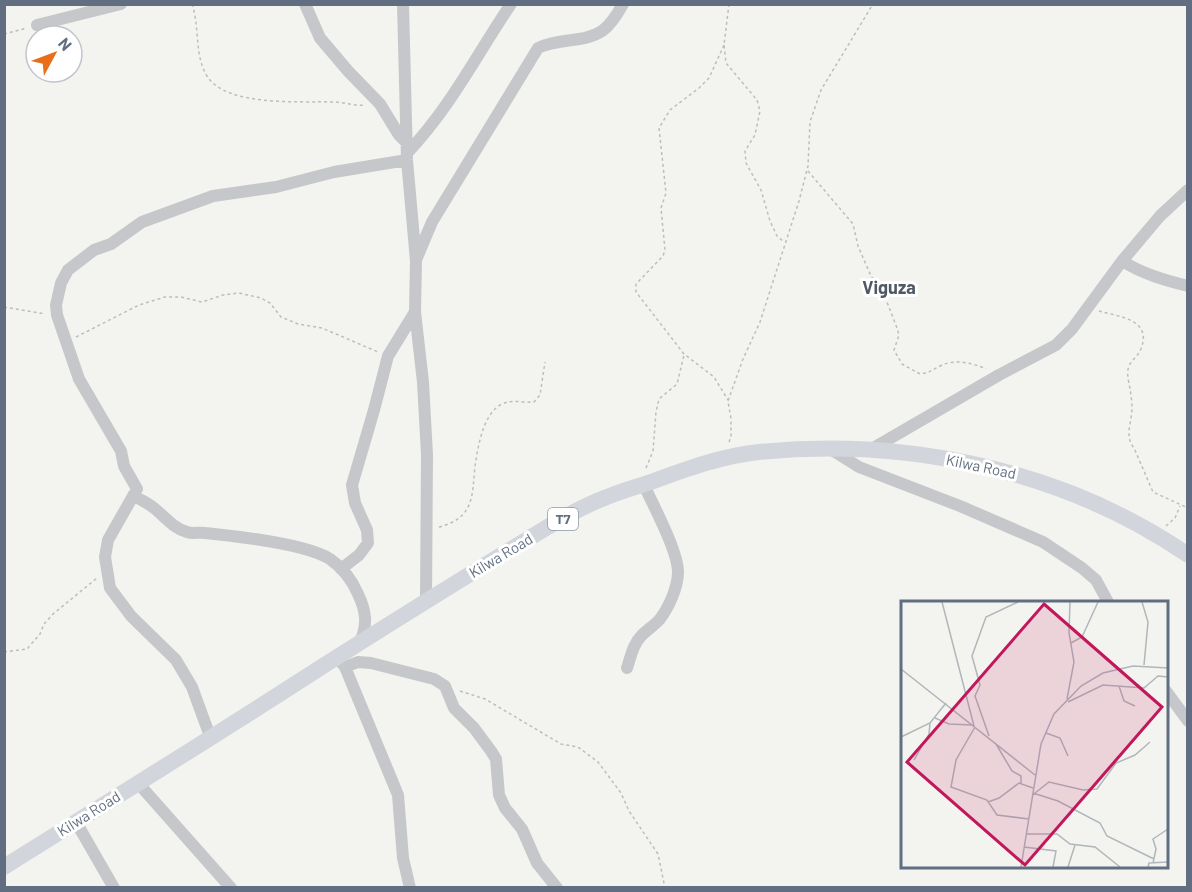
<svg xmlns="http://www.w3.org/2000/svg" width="1192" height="892" viewBox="0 0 1192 892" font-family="Barlow,sans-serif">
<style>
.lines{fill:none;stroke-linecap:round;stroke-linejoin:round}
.path{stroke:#bcbdbf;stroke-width:1.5;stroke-dasharray:3 3;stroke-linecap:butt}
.minor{stroke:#c5c7cb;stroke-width:12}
.highway{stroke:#d2d6dc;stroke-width:16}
.labels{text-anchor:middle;stroke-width:6;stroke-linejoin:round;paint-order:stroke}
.shield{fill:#fff;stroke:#909aa7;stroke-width:1.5}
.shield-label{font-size:14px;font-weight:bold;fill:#616e81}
.street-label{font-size:15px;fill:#616e81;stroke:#fff}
.quarter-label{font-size:18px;font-weight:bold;fill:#505866;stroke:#fff}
.inset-road{fill:none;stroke:#b0b6bc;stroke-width:1.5}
.view{fill:#c2185b;fill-opacity:0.15;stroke:#c2185b;stroke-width:3}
.inset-edge{fill:none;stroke:#616e81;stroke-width:3}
</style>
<rect width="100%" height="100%" fill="#f3f4ef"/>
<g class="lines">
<!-- path -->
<path class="path" d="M192,4c8,23 2,51 15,72 19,31 93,25 126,26 10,0 21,4 32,3
M729,4l-5,41 2,18 31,37 3,11 -5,24 -10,16 1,12 15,27 9,31 7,15 7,6
M4,34l23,-6
M724,45l-15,33 -10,10 -29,22 -11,18 7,65 -5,15 4,42 -2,6 -27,28v8l48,62 30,23 14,23
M808,171l45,53 5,22 13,30 14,21 12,31 2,7 -5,15 8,14 18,10c9,-1 14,-5 22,-9 14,-6 31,-2 44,4
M4,307l41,7
M1099,311c22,6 55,9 41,40 -3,6 -9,10 -11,15 -3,7 0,16 1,23 1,6 2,13 2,19 0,14 -8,28 2,40l19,44 35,16
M76,337l63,-32 26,-8h16l21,5 21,-7 16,-2 22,5 9,5 11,14 17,7 24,4 56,24
M729,442l2,-5v-18l-3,-18 15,-42 17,-37 39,-121 9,-35 2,-44 11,-32 52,-86
M646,468l7,-17 3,-39 3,-13 18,-15 7,-29
M1166,526l9,-8 5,-12
M439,527c36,-9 33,-32 36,-61 3,-19 8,-53 27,-62 11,-5 20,-1 32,-2l6,-7 5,-33
M4,652l23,-3 13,-15 4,-10 9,-10 44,-36
M460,691l25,8 76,45 17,3 20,15 23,31 8,18 29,43 7,34"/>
<!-- minor -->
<path class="minor" d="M305,4l15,34 28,33 32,33 19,31 8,8
M403,4l4,156 9,101 -1,51 8,70 4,73 -1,145
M37,25l84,-21
M408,152c42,-44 69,-98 103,-148
M416,260l16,-38 106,-174c20,-10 46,-5 64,-17 9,-6 16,-18 21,-27
M1122,261c21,13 42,19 66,25
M832,450l27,17 101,39 83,36 39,26 14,12 12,22
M870,450l129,-75 57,-30 16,-16 50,-68 38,-45 28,-26
M134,496c7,4 14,7 20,12 11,9 19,20 33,24 6,2 12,0 18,1 30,3 101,11 125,26 13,9 22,21 28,35 8,17 10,30 2,48
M341,569l18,-14 9,-12 -1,-13 -12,-27 -3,-18 22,-75 14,-54 27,-44
M341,662l4,5 53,128 5,63 7,30
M345,667l13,-5 13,1 63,16 11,7 9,22 20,20 17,23 5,8 3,36 6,13 17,21 15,34 20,25
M627,668c4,-12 6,-24 15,-33 6,-6 13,-10 18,-16 9,-12 18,-32 18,-47 0,-21 -25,-67 -34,-87
M1166,691l22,30
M211,739l-19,-52 -16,-27 -45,-44 -21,-28 -5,-31 3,-17 29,-51 -13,-23 -3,-15 -42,-72 -22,-64 -1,-10 5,-22 7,-13 26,-20 17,-6 31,-22 71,-26 63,-9 58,-15 73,-12
M138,783l93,105
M76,822l38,66"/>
<!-- highway -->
<path class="highway" d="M4,867c107,-67 214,-133 319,-201 60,-38 119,-75 180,-112 34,-20 67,-43 104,-57 14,-6 29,-10 44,-15 35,-13 70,-26 108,-30 148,-15 305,18 429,103"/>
</g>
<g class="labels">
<!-- shield labels -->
<rect class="shield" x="548" y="508" width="30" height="22" rx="4.5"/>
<g class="shield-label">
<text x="563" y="524">T7</text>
</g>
<!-- street labels -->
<g class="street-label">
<text transform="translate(981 467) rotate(12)" y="5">Kilwa Road</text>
<text transform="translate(501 556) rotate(-31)" y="5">Kilwa Road</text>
<text transform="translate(89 814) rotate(-32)" y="5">Kilwa Road</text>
</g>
<!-- quarter labels -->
<g class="quarter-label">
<text x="889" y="294">Viguza</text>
</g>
</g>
<!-- overview -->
<g transform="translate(901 601)">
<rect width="267" height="267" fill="#f3f4ef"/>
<path class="inset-road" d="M41,1l32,124M241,1l6,20 -4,43M170,42l11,-6 16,-35M0,68l134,106M218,85l5,15 11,5M166,98l7,-37 -5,-29 1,-31M167,101l35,-17 41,3 14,-12 10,1M34,117l14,6 23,1M74,126l-19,33 -5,27 36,13 10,15 32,4M145,132l14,5 8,18M88,135l-14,-40 5,-11 -8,-29 14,-39 32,-15M0,136l29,-14 16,-20M95,143l16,27 9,5v7M13,159l15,-26 1,-11M132,192l25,8 42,22 7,13 47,23M134,192l14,-11 34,8 14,-1 19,-26 19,-8 15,-13M87,201l11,-4 20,-15 14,5M125,233h31l13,10 25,3 25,20M123,246l32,4 -3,16M252,262l3,-14 -3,-10 15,-10M120,266l20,-123 13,-30 27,-28 22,-13 30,-7 35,2M167,266l7,-22M247,266l1,-4 19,-1"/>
<path class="view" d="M143,3l118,103 -137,158 -118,-103z"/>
<rect width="267" height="267" class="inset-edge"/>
</g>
<!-- border -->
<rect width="1192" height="892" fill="none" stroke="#616e81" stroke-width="12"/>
<!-- north arrow -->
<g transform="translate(54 54) rotate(49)"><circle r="28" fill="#ffffff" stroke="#c0c5cd" stroke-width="1.5"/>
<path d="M0-4.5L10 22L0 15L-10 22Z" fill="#e86e1a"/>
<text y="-9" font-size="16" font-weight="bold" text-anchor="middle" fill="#616e81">N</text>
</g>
</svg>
